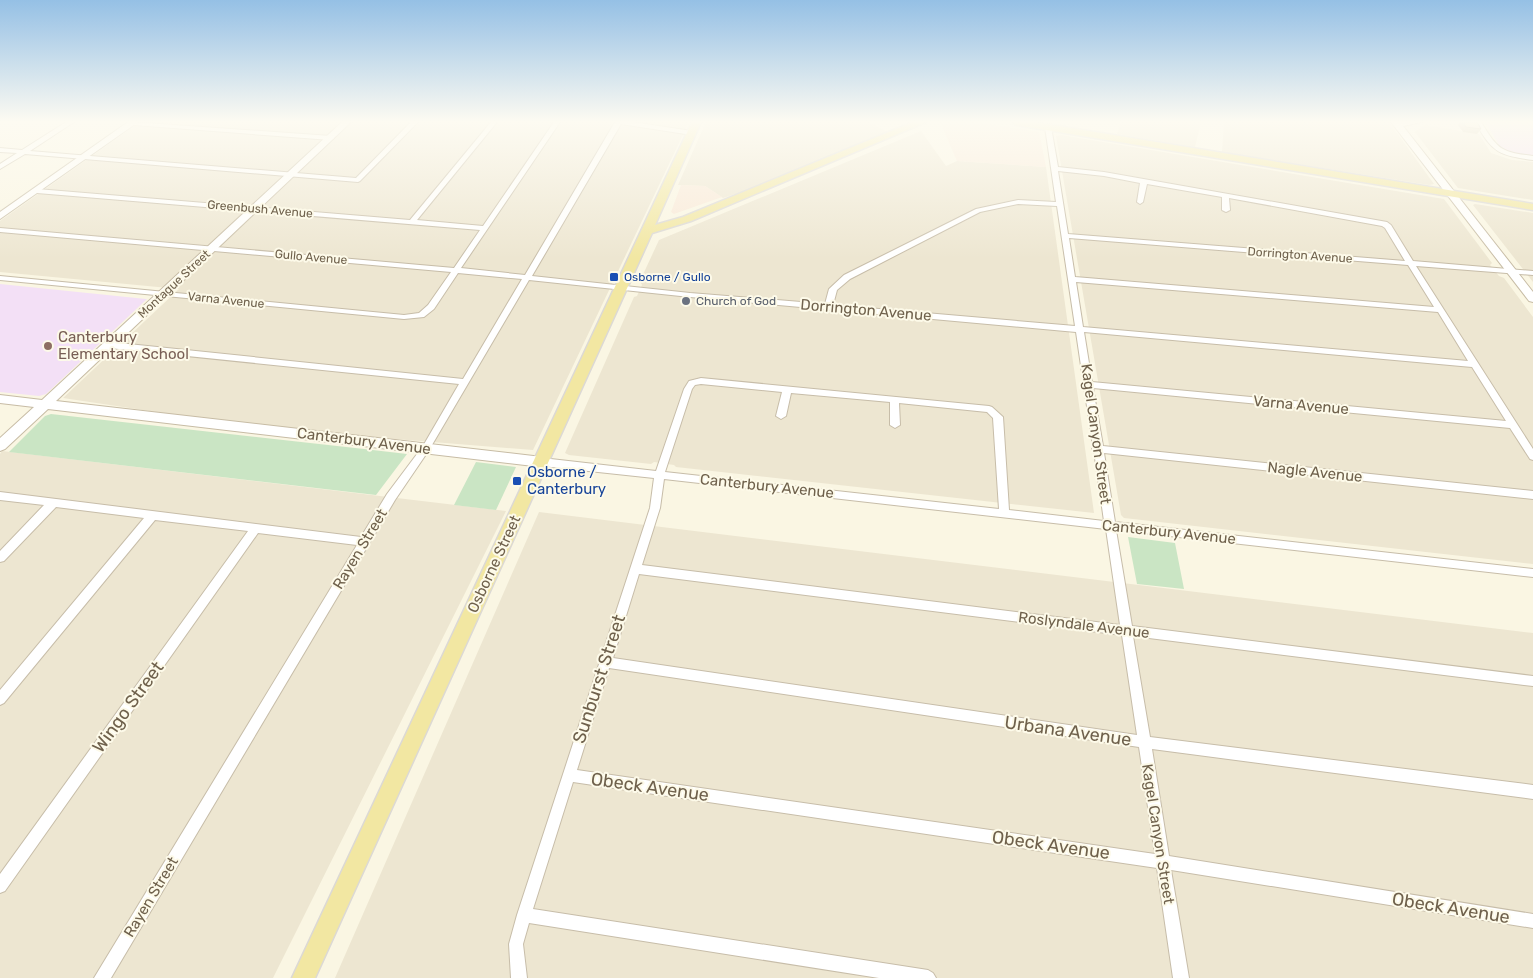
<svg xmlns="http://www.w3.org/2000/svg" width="1533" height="978" viewBox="0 0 1533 978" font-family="Rubik,sans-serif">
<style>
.residential{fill:#ede6d1}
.commercial{fill:#f9e9d8}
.education{fill:#f3e0f6}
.green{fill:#cae5c4}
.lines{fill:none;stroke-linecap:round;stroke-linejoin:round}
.street-casing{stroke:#c7bda9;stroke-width:2}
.secondary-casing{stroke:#c7bca5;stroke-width:2}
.primary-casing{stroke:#dcd9d4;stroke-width:3}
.street{fill:#fff;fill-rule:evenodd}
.secondary{fill:#fff;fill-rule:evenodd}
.primary{fill:#f2e7a2;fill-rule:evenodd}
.wall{fill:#c9bba2}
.building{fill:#ead9bc;stroke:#a49884}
.transit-dot{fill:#1a4fb4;stroke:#fdfae9;stroke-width:2}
.worship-dot{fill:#6b7280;stroke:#fdfae9;stroke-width:2}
.education-dot{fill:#8d6e63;stroke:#fdfae9;stroke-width:2}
.labels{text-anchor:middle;stroke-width:4;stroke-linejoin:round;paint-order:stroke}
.far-street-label{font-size:12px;fill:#6f614c;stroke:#fdfae9}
.far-transit-label{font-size:12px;fill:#164399;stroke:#fdfae9;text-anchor:start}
.far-worship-label{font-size:12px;fill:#5b616d;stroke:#fdfae9;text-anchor:start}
.street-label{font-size:15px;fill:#6f614c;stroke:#fdfae9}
.education-label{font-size:15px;fill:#785e54;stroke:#fdfae9;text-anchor:start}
.transit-label{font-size:15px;fill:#164399;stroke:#fdfae9;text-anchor:start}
.near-street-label{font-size:18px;fill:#6f614c;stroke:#fdfae9}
</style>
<rect width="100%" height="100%" fill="#faf6e3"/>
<!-- residential -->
<path class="residential" d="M140,122h549l-156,328 -150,-12 -200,-22 -120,-18 116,-109 -179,-17v-51z
M706,122h163l18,10 -139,58 -25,8 -18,-12 -27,-1z
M1121,122h80l-6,25 -78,-13z
M1224,122h165l45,62 -5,1 -207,-33z
M1425,125l54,9 12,19 21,7 21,2v38l-75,-12 -43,-56z
M921,131l25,35 11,-5 89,6 48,346 -418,-46 -2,-2 -20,-3 -3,2 -82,-9 -4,-2 69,-156 3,-1 5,-11 -2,-4 19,-41z
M1061,135l383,64 48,64 -2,2 9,11 5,2 29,39v247l-409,-46 -3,-3 -65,-379z
M1475,204l58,9v69l-60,-77z
M2,451l504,60 -233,467h-273v-524z
M539,512l994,121v345h-1198z"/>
<!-- commercial -->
<path class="commercial" d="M940,122h36l63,10 7,35 -89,-6z
M681,185l24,1 17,11 -48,17 -3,-2z"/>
<!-- education -->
<path class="education" d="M1485,122h48v34l-21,-3 -11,-5z
M0,284l146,15h1l-101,95 -7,2 -39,-4z"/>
<!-- green -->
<path class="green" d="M51,414l313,35 43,5 -31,41 -367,-43 36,-36z
M476,462l40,5 -20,43 -42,-5z
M1128,537l47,6 9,46 -47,-5z"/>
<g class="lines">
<defs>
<path id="street" d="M66,122h8l-44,29 326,27 55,-56h7l-58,59 -2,1 -333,-28 -25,15v-5l17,-11 -17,-1v-4l22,2z
M131,122l200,14 3,2 -3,2 -197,-15z
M491,122h6l-80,98 66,6 71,-104h6l-99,146 64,7 90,-153h17l60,9 3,2 -3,2 -71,-11 -89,152 158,17 135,11 4,-15 15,-14 132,-66 42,-9 38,2 -11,-75 3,-2 3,2 7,40 46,5 283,50 4,3 22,36 120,10v4l-117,-9 117,183v11l-3,-1 -20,-31 -417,-40 10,58 430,45v8l-429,-46 11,69 418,47v8l-417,-47 16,96 401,50v10l-400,-50 17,101 383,48v14l-381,-50 17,107 364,58v14l-362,-58 18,108h-16l-16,-110 -584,-86 -40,127 395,61 5,3 3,5h-57l-350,-55 -6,21 4,34h-16l-2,-34 8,-29 133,-407 4,-30 -112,-12 -5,-4 2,-2 3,-2 114,13 28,-82 5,-8 12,-3 288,28 3,1 11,10 6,93 95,11 -10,-70 -2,-2 1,-2 -17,-115 -386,-35 -161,-17 -100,170 -34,50 -284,478h-17l263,-433 -99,-12 -253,358 -5,2v-19l248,-343 -93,-11 -151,183 -4,2v-15l144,-172 -88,-11 -52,54 -4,1v-11l44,-46 -44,-5v-8l361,45 26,-43 36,-48 36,-62 -350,-36 -4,-3 4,-3 354,37 59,-100 -64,-6 -24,36 -10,8 -20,2 -404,-39v-4l404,39 15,-2 9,-8 23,-33 -451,-40v-4l454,40 26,-38 -443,-37 -3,-2 3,-2 373,31zM1058,171l46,5 36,7 -3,19 3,2 3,-2 4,-18 75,13v13l4,2 4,-2 -1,-12 153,28 3,2 20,33 -337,-27zM1018,204l39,2 18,120 -242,-21 4,-15 13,-11 130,-67zM1069,238l339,27 26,42 -359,-30zM1076,282l362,30 30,49 -385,-34zM1084,332l388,35 34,54 -414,-39zM701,384l81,8 -6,24 5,3 5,-3 5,-23 99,9v23l5,3 5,-3 -1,-22 88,9 6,6 6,91 -334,-37 27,-83 3,-4zM664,479l442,50 14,96 -478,-60 18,-57zM639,574l483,61 15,100 -524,-77zM609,668l530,79 16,107 -578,-84z
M1475,122h6c17,28 20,30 52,34v4c-35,-5 -40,-7 -58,-38z"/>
<path id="secondary" d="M128,122h10l-138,97v-7z
M342,122h9l-295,279 486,56 5,2 2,3 -2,3 -5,2 -494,-58 -43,40 -5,2v-13l34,-31 -34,-4v-8l42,5z
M1391,122h31l-19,4 130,166v10l-4,-1z"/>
<path id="primary" d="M692,122h9l-46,103 28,-8 230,-95h13l-235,99 -39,12 -337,745h-23z
M1012,122h22l499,82v6l-517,-85z"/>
</defs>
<!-- street casing -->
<use href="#street" class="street-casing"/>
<!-- secondary casing -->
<use href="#secondary" class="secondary-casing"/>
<!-- primary casing -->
<use href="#primary" class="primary-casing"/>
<!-- street -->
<use href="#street" class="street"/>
<!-- secondary -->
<use href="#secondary" class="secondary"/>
<!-- primary -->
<use href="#primary" class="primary"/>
</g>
<!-- wall -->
<path class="wall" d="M1460,122h17l4,7 -4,5 -14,-2 -5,-7z"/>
<!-- building -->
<path class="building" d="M1463,122h14l4,7 -15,-2z"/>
<!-- sky -->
<linearGradient id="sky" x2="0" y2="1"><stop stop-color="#95c0e5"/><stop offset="0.47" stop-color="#fdfbf2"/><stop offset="1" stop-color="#fdfbf2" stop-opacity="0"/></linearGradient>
<rect width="1533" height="259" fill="url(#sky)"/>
<!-- markers -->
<g class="transit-dot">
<rect x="609" y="272" width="10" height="10" rx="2.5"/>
<rect x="512" y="476" width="10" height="10" rx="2.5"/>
</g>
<circle class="worship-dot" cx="686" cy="301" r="5"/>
<circle class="education-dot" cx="48" cy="346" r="5"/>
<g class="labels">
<!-- far-street labels -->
<g class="far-street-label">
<text transform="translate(260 209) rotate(5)" y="4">Greenbush Avenue</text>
<text transform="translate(1300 255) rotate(4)" y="4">Dorrington Avenue</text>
<text transform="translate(311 257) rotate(5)" y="4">Gullo Avenue</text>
<text transform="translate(174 284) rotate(-43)" y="4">Montague Street</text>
<text transform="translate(226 300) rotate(6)" y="4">Varna Avenue</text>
</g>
<!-- far-transit labels -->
<g class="far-transit-label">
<text x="624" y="281">Osborne / Gullo</text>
</g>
<!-- far-worship labels -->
<g class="far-worship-label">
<text x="696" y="305">Church of God</text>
</g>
<!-- street labels -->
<g class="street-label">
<text transform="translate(866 310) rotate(5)" y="5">Dorrington Avenue</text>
<text transform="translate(1301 405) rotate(5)" y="5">Varna Avenue</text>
<text transform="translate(1096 434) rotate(82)" y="5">Kagel Canyon Street</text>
<text transform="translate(364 441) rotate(7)" y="5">Canterbury Avenue</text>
<text transform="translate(1315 472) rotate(6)" y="5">Nagle Avenue</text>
<text transform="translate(767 486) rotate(6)" y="5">Canterbury Avenue</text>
<text transform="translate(1169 532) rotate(6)" y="5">Canterbury Avenue</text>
<text transform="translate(360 549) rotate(-59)" y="5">Rayen Street</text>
<text transform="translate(494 564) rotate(-65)" y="5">Osborne Street</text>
<text transform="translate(1084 625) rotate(7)" y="5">Roslyndale Avenue</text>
<text transform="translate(1158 834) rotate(81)" y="5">Kagel Canyon Street</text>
<text transform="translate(151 897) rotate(-59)" y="5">Rayen Street</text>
</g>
<!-- education labels -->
<g class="education-label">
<text x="58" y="342">Canterbury<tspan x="58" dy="17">Elementary School</tspan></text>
</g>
<!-- transit labels -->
<g class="transit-label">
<text x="527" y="477">Osborne /<tspan x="527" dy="17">Canterbury</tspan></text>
</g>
<!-- near-street labels -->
<g class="near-street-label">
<text transform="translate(599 679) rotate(-72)" y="6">Sunburst Street</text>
<text transform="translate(128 707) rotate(-54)" y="6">Wingo Street</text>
<text transform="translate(1068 731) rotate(8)" y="6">Urbana Avenue</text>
<text transform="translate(650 787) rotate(8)" y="6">Obeck Avenue</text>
<text transform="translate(1051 845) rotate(8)" y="6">Obeck Avenue</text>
<text transform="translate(1451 908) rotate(9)" y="6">Obeck Avenue</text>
</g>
</g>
</svg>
